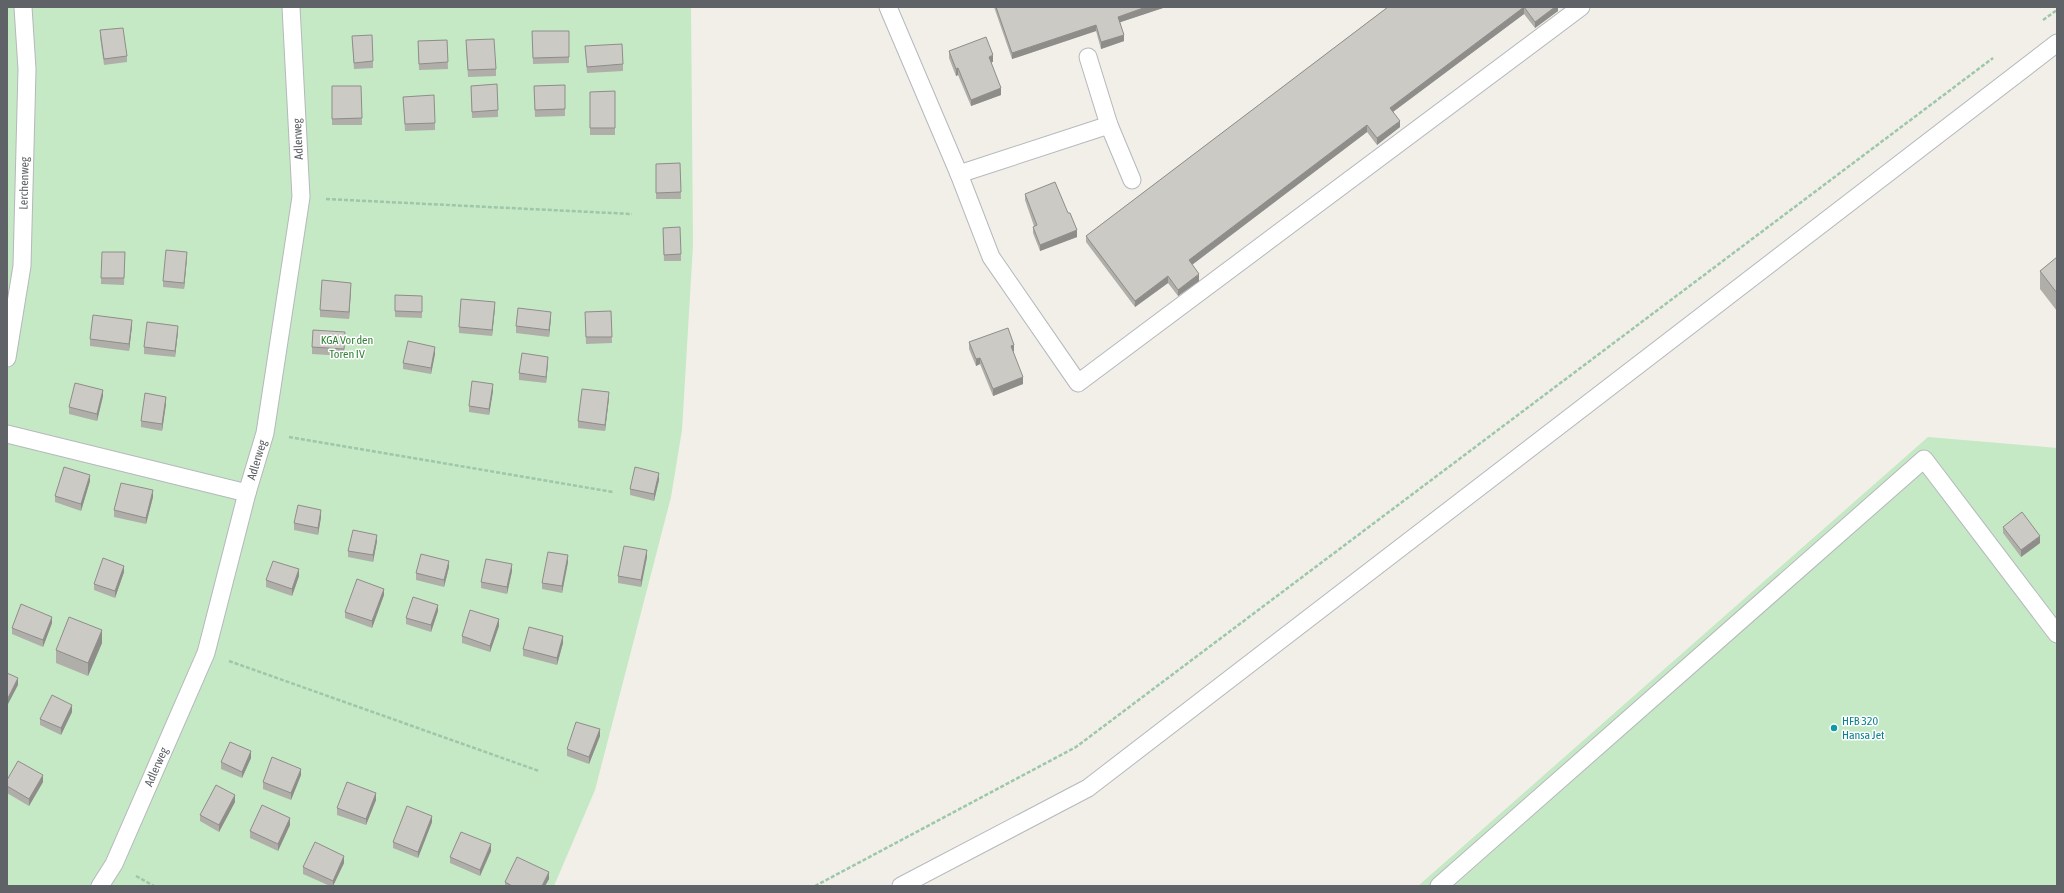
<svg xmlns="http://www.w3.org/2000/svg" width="2064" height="893" viewBox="0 0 2064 893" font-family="'Asap Condensed',sans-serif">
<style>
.green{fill:#c5e8c5}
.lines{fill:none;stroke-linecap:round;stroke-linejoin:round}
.lane-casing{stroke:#b5b8bc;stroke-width:19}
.path{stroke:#9cc7a9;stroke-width:2.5;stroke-dasharray:4 2;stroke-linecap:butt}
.lane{stroke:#fff;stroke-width:17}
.wall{fill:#afaea9}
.shaded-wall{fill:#8f8d8a}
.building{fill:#cccac5;stroke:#8f8d8a}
.culture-dot{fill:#0f9aa8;stroke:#fff;stroke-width:1.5}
.labels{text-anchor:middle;stroke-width:3;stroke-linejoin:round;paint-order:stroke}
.street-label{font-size:12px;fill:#5f6368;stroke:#fff}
.park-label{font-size:12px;fill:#348238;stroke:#fff}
.culture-label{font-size:12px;fill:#0d838f;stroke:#fff;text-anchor:start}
</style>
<rect width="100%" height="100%" fill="#f1efe8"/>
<!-- green -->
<path class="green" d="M7,7h684l2,238 -11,185 -11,67 -76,293 -41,96h-547z
M1928,437l129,11v438h-639z"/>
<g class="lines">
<defs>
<g id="lane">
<path d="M888,7l71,167 32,83 87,126 503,-376"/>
<path d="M1088,57l21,68 23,55"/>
<path d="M959,174l150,-49"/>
<path id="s1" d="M7,358l15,-92 5,-197 -4,-62"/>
<path d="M7,434l240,59"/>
<path id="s2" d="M100,886l14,-22 92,-211 41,-160 18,-60 36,-236 -10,-190"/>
<path d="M901,886l187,-98 969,-745"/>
<path d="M1439,886l485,-427 133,175"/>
</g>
</defs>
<!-- lane casing -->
<use href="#lane" class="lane-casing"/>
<!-- path -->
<path class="path" d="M2043,20l14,-10
M326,199l306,15
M289,437l324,55
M229,661l310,110
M136,876l18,10
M815,886l261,-139 917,-689"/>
<!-- lane -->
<use href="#lane" class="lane"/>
</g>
<!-- wall -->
<path class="wall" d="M994,7h172l-46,15 4,19 -23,8 -5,-18 -84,28z
M1388,7h170v4l-23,17 -11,-14 -131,98 7,15 -23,18 -10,-13 -175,133 7,16 -21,15 -10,-13 -33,24 -49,-65v-6z
M100,30l27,26v6l-23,3 -4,-28z
M532,31h37v32l-36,1z
M352,36l21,25v7l-19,1z
M447,40l1,29 -29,1 -1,-29z
M585,46l38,18v7l-36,2z
M466,47l30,22v7l-28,1z
M949,51l44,11h-2l10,33 -30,11 -13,-31 -2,1 -7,-18z
M565,85v31l-30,1 -1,-31z
M332,86h29l1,39h-30z
M471,86l27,24v7l-26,1z
M615,91v44h-25v-43z
M403,97l32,26v7l-30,1z
M680,163l1,36h-25v-35z
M1025,194l52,43 -37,14 -7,-18v-6l1,-1 -9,-26z
M663,228l18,26v7h-17z
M125,252l-1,33 -23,-1v-6z
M2057,257v54l-17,-22v-18z
M187,258l-3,31 -21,-2v-6z
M351,289l-2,30 -29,-2v-7z
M395,295l27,1v22l-27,-1z
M495,308l-3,28 -33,-3v-6z
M611,311l1,32 -26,1 -1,-32z
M551,318l-2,19 -33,-4v-7z
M132,326l-3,25 -39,-5v-7z
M178,332l-3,25 -31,-3v-7z
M345,338l-1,18 -32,-2v-7z
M969,342l45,9 -1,1 10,32 -30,12 -13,-32 -4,2 -7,-17z
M435,354l-4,20 -28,-5v-6z
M548,363l-2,20 -27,-3v-7z
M493,391l-4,24 -20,-3v-6z
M103,396l-6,25 -28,-7v-7z
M609,398l-4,33 -27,-3v-7z
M166,404l-4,27 -21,-4v-6z
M659,480l-5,21 -24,-6v-6z
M90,481l-9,30 -26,-9v-6z
M153,497l-7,27 -32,-7v-7z
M321,517l-3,18 -24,-5v-7z
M2003,527l37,16 -19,14 -18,-24z
M377,541l-4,21 -25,-5v-6z
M647,557l-6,30 -23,-4v-7z
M568,562l-6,31 -20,-4v-6z
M449,567l-5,20 -28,-7v-7z
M512,571l-5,23 -26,-6v-6z
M124,572l-9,26 -21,-8v-6z
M299,576l-7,20 -26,-9v-7z
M384,595l-12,33 -27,-10v-6z
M438,611l-7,21 -25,-8v-6z
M52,623l-9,24 -31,-13v-6z
M499,626l-9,26 -28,-9v-7z
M102,643l-14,33 -32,-13v-13z
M563,643l-6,22 -34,-9v-7z
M72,712l-11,23 -21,-10v-6z
M600,736l-11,28 -22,-8v-7z
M251,758l-9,20 -21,-9v-7z
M301,775l-10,25 -28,-11v-7z
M7,780l36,2 -14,24 -22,-13z
M376,800l-10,25 -29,-10v-7z
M235,802l-16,30 -19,-11v-6z
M432,822l-14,36 -25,-10v-6z
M290,825l-12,26 -28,-13v-7z
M491,851l-11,25 -30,-13v-6z
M344,863l-11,23h-3l-27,-12v-7z
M549,879l-4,7h-40v-4z"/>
<!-- shaded-wall -->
<path class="shaded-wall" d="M1146,7h20l-48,16v-6z
M1524,7v7l-134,100v-6z
M1555,7h3v4l-23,17v-6z
M1096,25v6l-84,28v-6z
M1124,35v6l-23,8v-7z
M993,55v7l-4,1v-6z
M958,68v7l-2,1v-7z
M1001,88v7l-30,11v-6z
M1400,121v6l-23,18v-7z
M1367,125v7l-178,135v-7z
M1077,230v7l-37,14v-6z
M187,252v6l-3,31v-6z
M1199,274v7l-21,15v-6z
M1168,276v7l-33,24v-6z
M351,283v6l-2,30v-7z
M495,302v6l-3,28v-6z
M551,312v6l-2,19v-7z
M132,320v6l-3,25v-7z
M178,326v6l-3,25v-6z
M1014,345v6l-3,1v-6z
M435,347v7l-4,20v-6z
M548,357v6l-2,20v-6z
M980,358v6l-4,2v-7z
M1023,377v7l-30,12v-7z
M493,384v7l-4,24v-6z
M103,390v6l-6,25v-7z
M609,392v6l-4,33v-6z
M166,397v7l-4,27v-7z
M659,473v7l-5,21v-7z
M90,475v6l-9,30v-7z
M153,490v7l-7,27v-6z
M321,510v7l-3,18v-7z
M377,535v6l-4,21v-7z
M2040,536v7l-19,14v-7z
M647,550v7l-6,30v-7z
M568,555v7l-6,31v-7z
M449,561v6l-5,20v-7z
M512,564v7l-5,23v-7z
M124,566v6l-9,26v-7z
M299,569v7l-7,20v-7z
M384,589v6l-12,33v-7z
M438,605v6l-7,21v-7z
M52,617v6l-9,24v-7z
M499,619v7l-9,26v-6z
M102,630v13l-14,33v-13z
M563,636v7l-6,22v-7z
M18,678v7l-11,21v-6z
M72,705v7l-11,23v-7z
M600,729v7l-11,28v-7z
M251,751v7l-9,20v-6z
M301,769v6l-10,25v-7z
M43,775v7l-14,24v-7z
M376,793v7l-10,25v-6z
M235,795v7l-16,30v-7z
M432,816v6l-14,36v-6z
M290,818v7l-12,26v-7z
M491,844v7l-11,25v-6z
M344,856v7l-11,23v-5z
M549,872v7l-4,7h-3z"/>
<!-- building -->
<path class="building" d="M996,7h150l-28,10 6,18 -23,7 -5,-17 -84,28z
M1388,7h136l-134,101 10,13 -23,17 -10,-13 -178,135 10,14 -21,16 -10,-14 -33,25 -49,-65z
M1524,7h31l-20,15z
M123,28l4,28 -23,3 -4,-29z
M532,31h37v26l-36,1z
M372,35l1,26 -19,2 -2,-27z
M986,37l7,18 -4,2 12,31 -30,12 -13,-32 -2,1 -7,-18z
M494,39l2,30 -28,1 -2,-30z
M447,40l1,22 -29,2 -1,-23z
M622,44l1,20 -36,3 -2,-21z
M497,84l1,26 -26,2 -1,-26z
M565,85v24l-30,1 -1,-24z
M332,86h29l1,32 -30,1z
M615,91v37h-25v-36z
M434,95l1,28 -30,1 -2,-27z
M680,163l1,29 -25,1v-29z
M1055,182l13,31h2l7,17 -37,15 -7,-18 4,-2 -12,-31z
M680,227l1,27 -17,1 -1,-27z
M166,250l21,2 -3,31 -21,-2z
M102,252h23l-1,26h-23z
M2057,257v36l-17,-22z
M322,280l29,3 -2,29 -29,-2z
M395,295l27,1v16l-27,-1z
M461,299l34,3 -3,28 -33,-3z
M518,308l33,4 -2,18 -33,-4z
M611,311l1,26h-26l-1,-25z
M93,315l39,5 -3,24 -39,-5z
M147,322l31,4 -3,25 -31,-4z
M1008,328l6,17 -3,1 12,31 -30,12 -13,-31 -4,1 -7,-17z
M313,330l32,2 -1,17 -32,-2z
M408,341l27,6 -4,21 -28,-5z
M522,353l26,4 -2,20 -27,-4z
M472,381l21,3 -4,25 -20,-3z
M75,383l28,7 -6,24 -28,-7z
M582,389l27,3 -4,33 -27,-4z
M145,393l21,4 -4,27 -21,-3z
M64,467l26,8 -9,29 -26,-8z
M635,467l24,6 -5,21 -24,-5z
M121,483l32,7 -7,28 -32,-8z
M298,505l23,5 -3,18 -24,-5z
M2022,512l18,24 -19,14 -18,-23z
M353,530l24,5 -4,20 -25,-4z
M624,546l23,4 -6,30 -23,-4z
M548,552l20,3 -6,31 -20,-3z
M421,554l28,7 -5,19 -28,-7z
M103,558l21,8 -9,25 -21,-7z
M486,559l26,5 -5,23 -26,-5z
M273,561l26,8 -7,20 -26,-9z
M357,579l27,10 -12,32 -27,-9z
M413,597l25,8 -7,20 -25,-7z
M21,604l31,13 -9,23 -31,-12z
M470,610l29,9 -9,27 -28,-10z
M69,617l33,13 -14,33 -32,-13z
M529,627l34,9 -6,22 -34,-9z
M7,673l11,5 -11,22z
M52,695l20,10 -11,23 -21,-9z
M576,722l24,7 -11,28 -22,-8z
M230,742l21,9 -9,21 -21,-10z
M272,757l29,12 -10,24 -28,-11z
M18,761l25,14 -14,24 -22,-13v-6z
M347,782l29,11 -10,26 -29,-11z
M216,785l19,10 -16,30 -19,-10z
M262,805l28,13 -12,26 -28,-13z
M407,806l25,10 -14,36 -25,-10z
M461,832l30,12 -11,26 -30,-13z
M315,842l29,14 -11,25 -30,-14z
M517,857l32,15 -7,14h-30l-7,-4z"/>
<!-- markers -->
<circle class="culture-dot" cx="1834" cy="728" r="4"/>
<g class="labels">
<!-- street labels -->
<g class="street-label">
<text transform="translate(298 139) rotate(-93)" y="4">Adlerweg</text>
<text dy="4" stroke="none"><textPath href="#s1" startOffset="176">Lerchenweg</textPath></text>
<text dy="4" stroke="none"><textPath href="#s2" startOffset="456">Adlerweg</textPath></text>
<text dy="4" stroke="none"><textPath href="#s2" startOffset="132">Adlerweg</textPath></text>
</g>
<!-- park labels -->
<g class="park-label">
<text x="347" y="344">KGA Vor den<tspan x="347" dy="14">Toren IV</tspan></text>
</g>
<!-- culture labels -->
<g class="culture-label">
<text x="1842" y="725">HFB 320<tspan x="1842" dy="14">Hansa Jet</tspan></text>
</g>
</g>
<!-- border -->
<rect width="2064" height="893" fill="none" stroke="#5f6368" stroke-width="16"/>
</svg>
